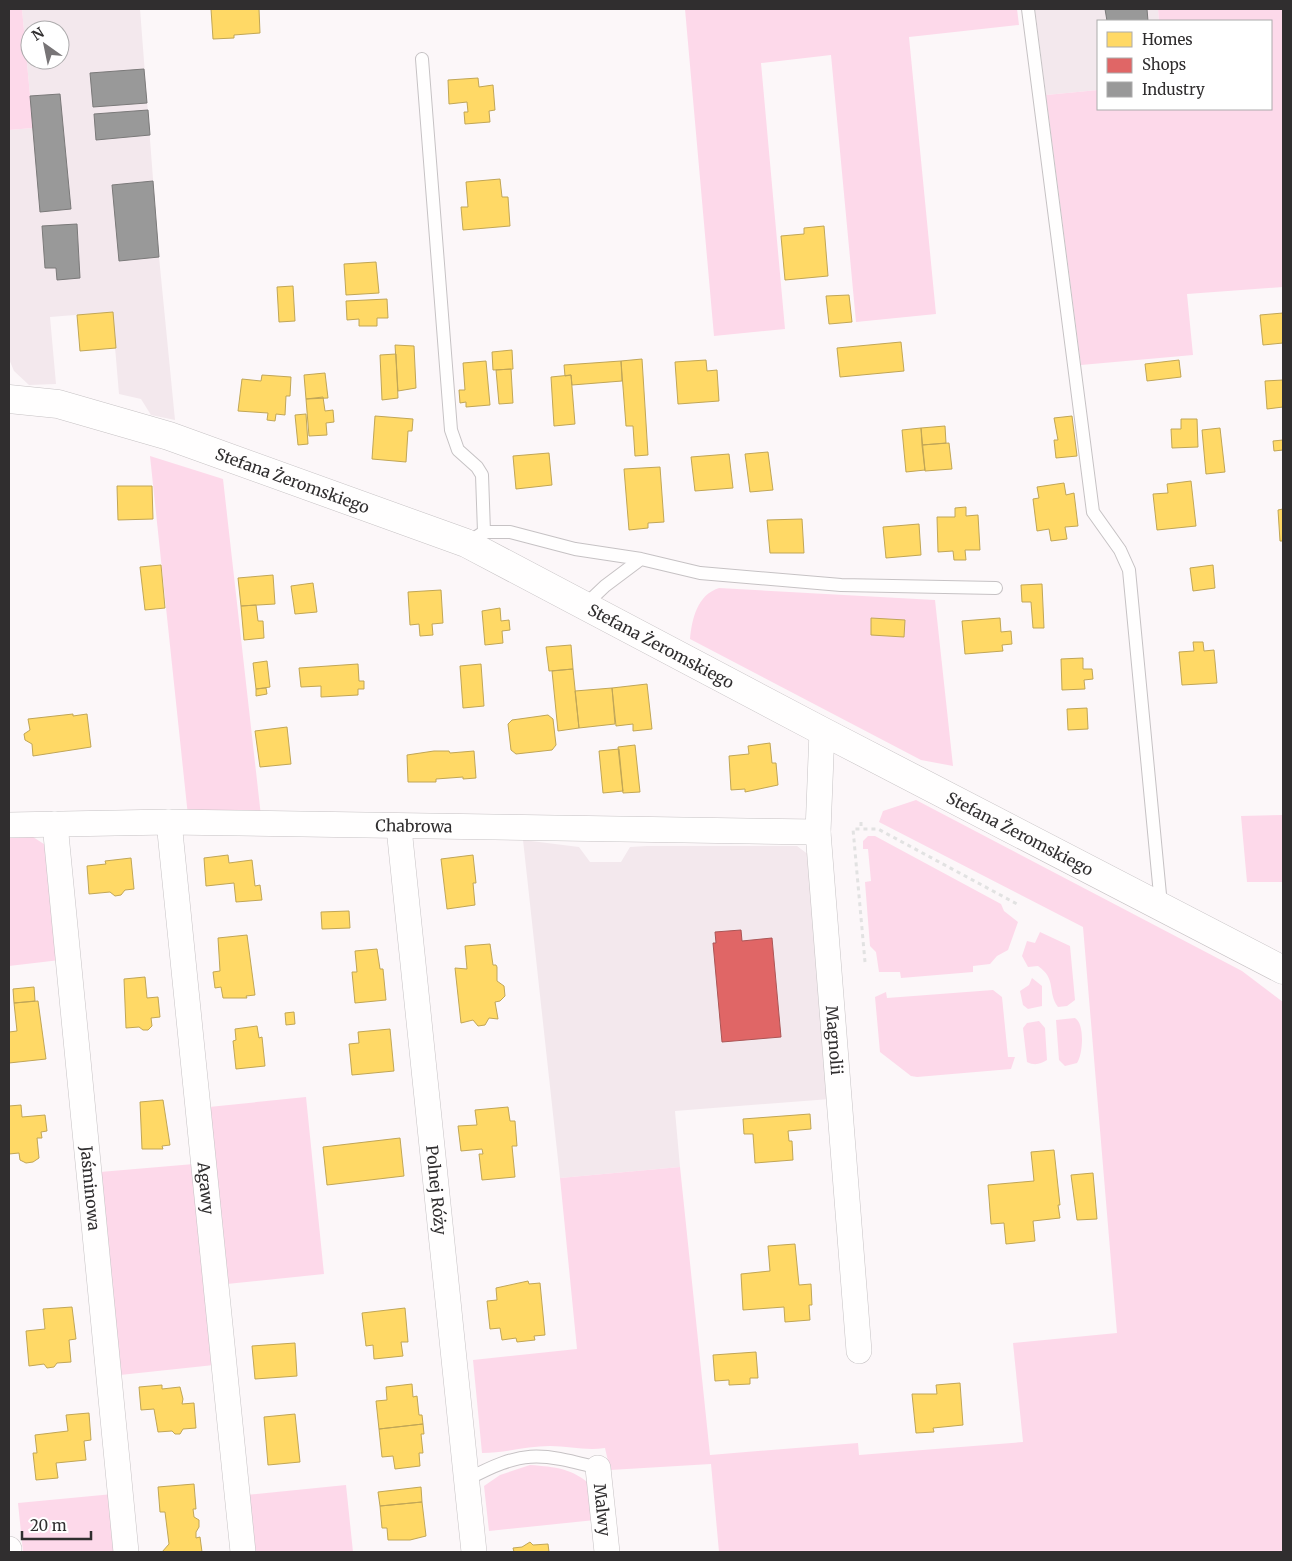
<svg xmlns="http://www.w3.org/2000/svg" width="1292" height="1561" viewBox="0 0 1292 1561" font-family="Merriweather,serif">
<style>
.built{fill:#f3e8ed;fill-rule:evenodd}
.green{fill:#fdd9ea}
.homes{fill:#ffd966;stroke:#c1a656}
.shops{fill:#e06666;stroke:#ab5556}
.industry{fill:#999;stroke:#7a7979}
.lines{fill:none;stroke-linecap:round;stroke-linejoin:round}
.service-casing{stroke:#c6c2c4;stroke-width:14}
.minor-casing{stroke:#c6c2c4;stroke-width:26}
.tertiary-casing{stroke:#c6c2c4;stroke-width:29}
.path{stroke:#e2e2e2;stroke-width:3;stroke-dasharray:4 4;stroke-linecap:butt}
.service{stroke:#fffefe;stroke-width:12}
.minor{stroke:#fffefe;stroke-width:25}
.tertiary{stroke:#fffefe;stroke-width:28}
.labels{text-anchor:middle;stroke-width:5;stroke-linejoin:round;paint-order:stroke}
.street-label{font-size:16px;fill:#302e2f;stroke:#fff}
</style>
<rect width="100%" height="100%" fill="#fcf7f9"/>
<!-- built -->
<path class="built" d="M22,9h118l19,248 16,163 -24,-5 -10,-16 -22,-5 -7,-82 -62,5 6,67 -27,1 -15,-14 -5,-12v-229l24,-2zM30,30h30v30h-30z
M1035,9h123l1,12h-61v69l-52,5z
M523,840l56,7 11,15h31l9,-15 17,-1h150l12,9 21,244 -155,12 5,56 -120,11z"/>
<!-- green -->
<path class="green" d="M9,9h13l11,119 -24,2z
M685,9h332l2,16 -110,12 27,277 -80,8 -25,-267 -70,8 24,266 -71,7z
M1158,9h125v278l-96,7 6,61 -112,10 -35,-270 52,-5v19h173v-88h-112z
M150,456l73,23 38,337h-73z
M719,588l216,12 18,166 -32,-6 -231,-121c2,-20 7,-44 29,-51z
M916,800l326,171 41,31v550h-564l-8,-88 -101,6 -5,-22c-19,3 -36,-2 -55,-2 -23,0 -45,7 -68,7l-9,-93 104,-11 -17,-171 120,-11 30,288 148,-12 1,12 164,-13 -10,-99 104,-10 -34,-406 -204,-105 4,-11z
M1283,815v67h-36l-6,-66z
M868,836h7l126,68 3,7 14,11 -10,28 -11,6 -7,8 -17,2v6l-72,6 -1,-6h-21l-3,-20 -6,-6 -5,-64 6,-1 -3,-32h-5v-8z
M9,837h24l14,9 13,114 -51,6z
M1040,932l30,14 5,54 -8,6 -9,1c-11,-15 -1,-28 -20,-41l-10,1 -6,-11 5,-15 8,2z
M1032,978l10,8v20l-14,3 -5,-4 -3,-14 9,-6z
M993,990l9,7 6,60h7l-4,12 -94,8 -6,-1 -31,-24 -5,-55 11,-5 1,6z
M1075,1018c10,6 8,36 2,45l-12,3 -6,-6 -3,-40z
M1039,1021l6,7 2,32c-7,4 -12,6 -20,2l-4,-34 4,-5z
M306,1097l18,177 -97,10 -18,-177z
M194,1164l20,201 -94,10 -20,-203z
M530,1465c26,2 42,3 62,21l3,34 -106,11 -5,-45 16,-11z
M346,1485l7,67h-102l-5,-57z
M113,1494l5,58h-95l-5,-49z"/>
<!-- homes -->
<path class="homes" d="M211,9h48l1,24 -26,2v3l-21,1z
M478,78l1,9 14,-2 2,25 -6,1 1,11 -25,2 -1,-12h4l-1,-10 -18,2 -1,-24z
M500,179l2,18h6l2,29 -47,4 -2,-23h7l-2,-25z
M824,226l4,50 -43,4 -4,-44 23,-2v-6z
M376,262l3,31 -33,2 -2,-31z
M293,286l2,35 -16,1 -2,-35z
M849,295l3,27 -23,2 -3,-28z
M387,299l1,19h-11v8h-18v-7l-12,1 -1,-19z
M113,312l3,36 -36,3 -3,-36z
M1283,313v30l-20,2 -3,-30z
M901,342l3,29 -64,6 -3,-29z
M395,345l19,1 2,42 -18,3z
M512,350l1,19 -20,1 -1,-18z
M396,354l2,44 -16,2 -2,-45z
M642,359l6,96 -13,1 -2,-30h-7l-5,-65z
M706,360l1,11 10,-1 2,31 -41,3 -3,-42z
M1179,360l2,17 -34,4 -2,-17z
M486,361l4,44 -24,2v-5l-6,1 -1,-13h6l-2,-27z
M621,361l1,20 -50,4 -1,-10 -6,1 -1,-11z
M511,369l2,34 -14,1 -3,-34z
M325,373l3,25 -22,1 -2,-24z
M262,375l29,2 -1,19h-4l-1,19 -9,-1 -1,7 -8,-1 1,-7 -30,-2 4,-32 19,2z
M571,375l4,49 -21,2 -3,-49z
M1283,380v27l-16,2 -2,-28z
M323,397l2,14 8,-1 1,12 -8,1 1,12 -18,1 -3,-37z
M306,414l2,30 -10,1 -3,-30z
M375,416l38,3 -1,12h-4l-2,31 -34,-3z
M1072,416l5,40 -21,2 -2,-18h4l-4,-22z
M1181,419h16l1,28 -26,1 -1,-19h10z
M945,426l1,17 -24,2 -1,-17z
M921,428l4,42 -19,2 -4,-42z
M1220,428l5,44 -19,2 -4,-44z
M1283,440v10l-9,1 -1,-10z
M949,443l3,26 -27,2 -3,-26z
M768,452l5,38 -23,2 -5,-38z
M549,453l3,32 -36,4 -3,-33z
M729,454l4,34 -38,3 -4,-34z
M660,467l4,55 -16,1v5l-19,2 -5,-61z
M1191,481l5,45 -39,4 -4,-36 15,-1 -1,-9z
M1064,483l2,12 8,-2 4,33 -13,1 2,12 -16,2 -2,-12 -12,2 -4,-32 6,-1 -2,-11z
M117,486h35l1,33 -35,1z
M966,507v9l12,-1 2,35h-15l1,10h-12l-1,-9 -15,1 -1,-35h18v-9z
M1283,509v32h-3l-2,-31z
M802,519l2,34h-34l-3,-33z
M919,524l2,31 -35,3 -3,-31z
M161,565l4,43 -20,2 -5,-43z
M1213,565l2,23 -22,3 -3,-23z
M273,575l2,29 -34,2 -3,-28z
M313,583l4,29 -22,2 -4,-28z
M1042,584l2,44h-11l-2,-26h-9l-1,-17z
M441,590l2,33 -11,1 1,11 -13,1 -1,-12 -9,1 -2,-33z
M256,605l2,16h5l1,17 -20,2 -3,-34z
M500,608l1,13 8,-1 1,10 -8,1 1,12 -18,2 -3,-34z
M871,618l34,2 -1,17 -33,-2z
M1000,618l1,14 10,-1 1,13 -10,1 1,6 -38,3 -3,-33z
M1193,642h10l1,9 10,-1 3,33 -35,2 -3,-33 15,-1z
M571,645l2,24 -24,2 -3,-24z
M1083,658v11h9l1,10 -9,1 1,9 -23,1 -1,-31z
M267,661l3,26 -14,2 -3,-26z
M358,664l1,17h5v8h-6v6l-37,2v-11l-20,1 -2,-19z
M481,664l3,42 -21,2 -3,-42z
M573,669l6,59 -21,3 -6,-60z
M647,684l5,45 -19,2v-7l-17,2 -4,-38z
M266,688l1,6 -11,2v-7z
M612,688l3,36 -36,4 -4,-37z
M1087,708l1,21 -20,1 -1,-21z
M73,714v2l14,-2 4,33 -58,9 -1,-12 -7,-4 -1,-6 6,-4 -2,-11z
M548,715l5,4 3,26 -4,5 -36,4 -5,-4 -3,-26 4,-4z
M287,727l4,37 -31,3 -5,-36z
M770,743l2,20h4l2,22 -33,7v-3l-14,1 -2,-34 20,-2 -1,-8z
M635,745l5,47 -17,1 -5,-46z
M619,749l4,42 -20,2 -4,-42z
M434,751h15l1,2 24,-2 2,27 -13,1v-2l-27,2v3h-28l-1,-27z
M228,855l1,8 23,-3 3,26 5,-1 2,15 -26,2 -2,-19 -28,3 -2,-28z
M473,855l3,28h-3l2,22 -28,4 -6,-50z
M131,858l3,31 -9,1 -4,5 -6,1 -5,-4 -21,2 -2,-28 19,-2 -1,-3z
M349,911l1,17 -28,1 -1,-17z
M247,935l8,60 -9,1 1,2h-24l-2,-11 -6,1 -2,-16 7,-1 -2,-33z
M490,944l3,21h3l1,2v14l7,5 1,10 -5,5 -5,1 3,17 -9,-1 -4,7 -7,1 -5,-6 -12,3 -6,-55 12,1 -2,-23z
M377,949l3,20h3l3,31 -31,3 -3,-31h5l-2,-21z
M145,977l2,21 11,-1 2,20 -9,1 1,8 -4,4h-5l-4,-3 -13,1 -2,-49z
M34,987l1,14 -21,2 -1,-14z
M38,1001l8,58 -37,4v-31l8,-1 -3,-28z
M294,1012l1,12 -9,1 -1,-12z
M257,1026l2,12 3,-1 3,29 -29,3 -3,-28 3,-1 -1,-11z
M390,1029l4,42 -42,4 -3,-31 10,-1 -1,-11z
M163,1100l7,45 -8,1 1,3h-21l-2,-47z
M21,1105l1,12 23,-2 2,16 -6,1 1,6h-5l2,20 -6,4 -7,1 -6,-3 -1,-7 -10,1v-48z
M508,1107l2,14h5l2,25h-5l3,31 -33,3 -3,-26h4l-1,-5 -21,2 -3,-25 19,-1 -2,-15z
M810,1114l1,15 -23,2 1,10h3l1,19 -38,3 -2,-29h-9l-1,-15z
M400,1138l4,38 -77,9 -4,-38z
M1054,1150l6,55h-2l2,13 -27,3 2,20 -29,3 -2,-21 -13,1 -3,-39 46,-4 -3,-29z
M1093,1173l4,46 -20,1 -6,-45z
M795,1244l4,41 12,-1 1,21h-3l1,15 -25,2 -1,-15 -41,3 -2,-36 29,-3 -2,-25z
M528,1281l1,3 11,-1 5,52 -11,1 1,4 -18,2 -1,-4 -14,2 -2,-12 -10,1 -3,-28 10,-1 -1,-12z
M72,1307l4,32 -7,1 2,22 -14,1 -3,4 -7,1 -3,-4 -15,2 -3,-35 19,-2 -2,-20z
M405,1308l3,34h-7l2,14 -29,3 -1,-14 -7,1 -4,-33z
M295,1343l2,33 -42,3 -3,-33z
M756,1352l2,26h-8v6l-21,1v-5l-14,1 -2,-26z
M960,1383l3,42 -30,3 1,4 -18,1 -4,-39h25l-1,-9z
M412,1384l1,13 4,-1 2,19h3l1,9 -44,5 -3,-28 11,-1 -1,-13z
M162,1385v4l18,-2 3,12 -1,5 12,-1 2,25 -13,1 -3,5h-5l-3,-3 -14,1 -4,-23 -13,1 -2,-23z
M89,1413l2,27 -7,1 2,19 -30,3 2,15 -22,2 -3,-27h4l-2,-18 33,-4 -2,-16z
M295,1414l5,48 -32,3 -4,-48z
M423,1424l1,10h-3l2,19h-4l1,13 -25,3 -2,-13 -11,1 -3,-28z
M194,1484l2,25h-3l1,8 5,3v7l-3,5v6l4,-1 2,15h-40l7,-8 -4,-32h-5l-2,-25z
M421,1487l1,15 -42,4 -2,-14z
M422,1502l4,34 -16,4h-22l-1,-12h-5l-2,-22z
M530,1542l3,3 15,-1 1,8h-35l-1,-4 9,-1z"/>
<!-- shops -->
<path class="shops" d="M741,930l1,11 30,-3 9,99 -59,5 -9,-99h3l-1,-11z"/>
<!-- industry -->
<path class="industry" d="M1105,9h42l1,12h-41z
M144,69l3,34 -54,4 -3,-34z
M60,94l11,115 -31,3 -10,-116z
M148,110l2,25 -54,5 -2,-26z
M153,181l6,76 -40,4 -7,-76z
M77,224l3,54 -23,2 -1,-12h-11l-3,-42z"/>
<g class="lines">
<defs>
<path id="service" d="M1028,9l65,503 27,38 9,20 32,335
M422,59l29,371 7,20 19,17 5,8 2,57
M467,543l17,-11h26l65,17 66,10 59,14 141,12 155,3
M585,605l20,-19 36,-27
M466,1480c57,-30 71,-28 132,-12"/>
<g id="minor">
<path id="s1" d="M822,731l-4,101 41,519"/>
<path id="s2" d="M169,822l74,730"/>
<path id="s3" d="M55,824l71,728"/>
<path id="s4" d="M9,825l160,-3 649,10"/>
<path id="s5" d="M399,828l75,724"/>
<path id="s6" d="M598,1468l9,84"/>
<path d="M9,1549v3"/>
</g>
<g id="tertiary">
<path id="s7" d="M9,399l49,5 111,32 297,107 356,188 461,239"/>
</g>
</defs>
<!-- service casing -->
<use href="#service" class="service-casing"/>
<!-- minor casing -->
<use href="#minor" class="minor-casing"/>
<!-- tertiary casing -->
<use href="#tertiary" class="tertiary-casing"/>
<!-- path -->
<path class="path" d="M861,822v7
M865,962l-12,-133h25l139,75"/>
<!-- service -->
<use href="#service" class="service"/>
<!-- minor -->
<use href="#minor" class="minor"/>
<!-- tertiary -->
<use href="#tertiary" class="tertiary"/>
</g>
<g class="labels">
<!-- street labels -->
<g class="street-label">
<text dy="6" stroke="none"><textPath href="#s7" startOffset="296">Stefana Żeromskiego</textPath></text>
<text dy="6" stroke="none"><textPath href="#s7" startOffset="701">Stefana Żeromskiego</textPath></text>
<text dy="6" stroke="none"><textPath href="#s4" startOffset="405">Chabrowa</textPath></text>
<text dy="6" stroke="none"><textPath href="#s7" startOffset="1106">Stefana Żeromskiego</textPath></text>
<text dy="6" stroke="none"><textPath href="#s1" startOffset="310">Magnolii</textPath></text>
<text dy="6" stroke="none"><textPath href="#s2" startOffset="368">Agawy</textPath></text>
<text dy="6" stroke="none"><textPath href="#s3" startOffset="366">Jaśminowa</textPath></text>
<text dy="6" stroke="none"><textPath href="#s5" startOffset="364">Polnej Róży</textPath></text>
<text dy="6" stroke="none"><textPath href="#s6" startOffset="42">Malwy</textPath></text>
</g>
</g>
<!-- border -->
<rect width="1292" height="1561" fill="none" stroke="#302e2f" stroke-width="20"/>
<!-- legend -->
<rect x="1097" y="20" width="175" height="90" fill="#ffffff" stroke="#acabac"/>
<rect x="1107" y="32" width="25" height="15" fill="#ffd966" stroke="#acabac"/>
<text x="1142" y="45" font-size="15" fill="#302e2f">Homes</text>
<rect x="1107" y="58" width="25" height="15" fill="#e06666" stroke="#acabac"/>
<text x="1142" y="70" font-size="15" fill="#302e2f">Shops</text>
<rect x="1107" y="82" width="25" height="15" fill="#999999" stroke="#acabac"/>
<text x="1142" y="95" font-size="15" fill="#302e2f">Industry</text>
<!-- north arrow -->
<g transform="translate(45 45) rotate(327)"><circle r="24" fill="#ffffff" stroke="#acabac"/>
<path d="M0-4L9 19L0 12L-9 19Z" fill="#777476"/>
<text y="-8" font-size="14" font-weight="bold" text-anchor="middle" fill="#302e2f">N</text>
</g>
<!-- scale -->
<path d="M22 1531v8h69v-8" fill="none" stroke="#302e2f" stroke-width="2.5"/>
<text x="30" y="1531" font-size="15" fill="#302e2f" stroke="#ffffff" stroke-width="4" paint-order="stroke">20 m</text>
</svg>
